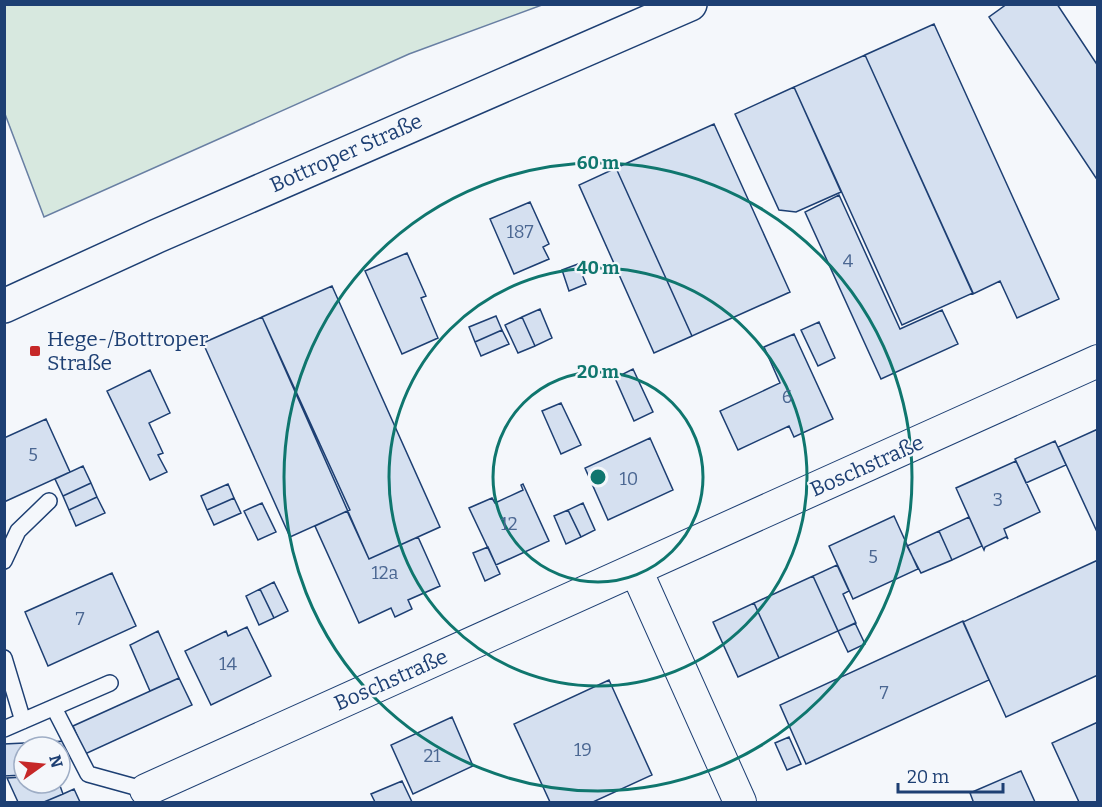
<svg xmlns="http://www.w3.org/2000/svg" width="1102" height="807" viewBox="0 0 1102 807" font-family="Bitter,serif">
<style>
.green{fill:#d7e8df;stroke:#687fa3;stroke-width:1.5}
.building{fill:#d5e0f0;stroke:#1d3f73;stroke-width:1.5}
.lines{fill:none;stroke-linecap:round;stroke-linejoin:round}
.lane-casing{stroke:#1d3f73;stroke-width:18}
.street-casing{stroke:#1d3f73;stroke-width:34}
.secondary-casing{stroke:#1d3f73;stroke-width:36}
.lane{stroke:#f4f7fb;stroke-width:15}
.street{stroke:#f4f7fb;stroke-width:32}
.secondary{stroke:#f4f7fb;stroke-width:33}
.ring{fill:none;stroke:#0f766e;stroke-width:3}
.poi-dot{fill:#c62828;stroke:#f4f7fb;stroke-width:2}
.labels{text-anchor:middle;stroke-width:4.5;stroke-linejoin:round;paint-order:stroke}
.number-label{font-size:18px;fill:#4b6792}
.street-label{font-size:21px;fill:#1d3f73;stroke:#f4f7fb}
.poi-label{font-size:21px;fill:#1d3f73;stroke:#f4f7fb;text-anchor:start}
.centre{fill:#0f766e;stroke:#f4f7fb;stroke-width:3}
.ring-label{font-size:18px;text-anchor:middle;font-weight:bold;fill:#0f766e;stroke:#f4f7fb;stroke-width:4.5;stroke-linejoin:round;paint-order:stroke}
</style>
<rect width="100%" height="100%" fill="#f4f7fb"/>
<!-- green -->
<path class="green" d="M5,4h537v1l-133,49 -365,163 -39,-103z"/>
<!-- building -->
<path class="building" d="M1007,4h50l41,62v115l-109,-164z
M934,24l125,275 -42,19 -17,-37 -27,13 -108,-239z
M865,55l108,238 -71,32 -108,-238z
M794,87l47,105 -45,20 -17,-2 -44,-96z
M714,124l76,168 -98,44 -76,-168z
M616,168l76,168 -38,17 -75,-168z
M839,195l61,134 42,-19 16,34 -77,35 -76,-167z
M530,202l19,42 -6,3 6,12 -35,15 -24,-55z
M407,253l19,43 -5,2 17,40 -36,16 -37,-83z
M578,264l8,20 -17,7 -7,-21z
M332,286l108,241 -71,32 -107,-242z
M540,309l12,29 -17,8 -13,-29z
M496,316l6,14 -27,12 -6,-15z
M262,317l88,193 -60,27 -87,-194z
M522,317l13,29 -17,7 -13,-28z
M819,322l16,36 -17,8 -17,-36z
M502,330l7,14 -28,12 -6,-14z
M794,334l39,85 -39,18 -5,-11 -51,24 -18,-39 60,-28 -16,-36z
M633,369l20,43 -19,9 -19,-43z
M150,370l20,43 -21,10 14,30 -5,2 9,17 -17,8 -43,-89z
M561,403l20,42 -20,9 -19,-43z
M46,419l24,53 -66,30v-64z
M1098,429v105l-40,-87z
M650,438l23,52 -65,30 -23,-52z
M1055,441l11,24 -40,18 -11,-24z
M1016,461l24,51 -36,17 4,10 -2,-2 -21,10 -1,3 -28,-62z
M83,466l8,17 -28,13 -8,-17z
M91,483l6,14 -28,13 -6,-14z
M228,484l6,14 -27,12 -6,-14z
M523,484l26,57 -53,24 -27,-57 23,-10 3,5 28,-13 -2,-5z
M97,497l8,16 -29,13 -7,-16z
M234,498l7,15 -27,12 -7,-15z
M262,503l14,29 -18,8 -14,-29z
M583,503l12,27 -14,7 -13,-27z
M568,510l13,27 -15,7 -12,-28z
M347,511l22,48 49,-22 22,49 -32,14 4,9 -17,8 -4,-9 -32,15 -44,-97z
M894,516l24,53 -65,30 -24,-53z
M969,517l13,29 -30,14 -13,-29z
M939,531l13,29 -31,13 -14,-27z
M488,547l12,27 -15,7 -12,-28z
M1098,560v115l-92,42 -43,-95z
M837,565l12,26 -6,3 13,29 -18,8 -25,-55z
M112,573l24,53 -88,40 -23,-54z
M813,576l25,55 -59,27 -25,-55z
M274,582l14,29 -14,7 -14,-29z
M260,589l14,29 -15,7 -13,-29z
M754,603l25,55 -41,19 -25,-55z
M963,621l26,59 -183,84 -26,-59z
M855,623l10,21 -17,8 -10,-21z
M247,627l24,49 -60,29 -26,-54 41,-20 2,5z
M158,631l21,47 -29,13 -20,-46z
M179,678l13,27 -107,49 -12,-28z
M609,680l43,95 -59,27h-43l-36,-78z
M452,717l21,49 -60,28 -22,-49z
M1098,722v80h-19l-27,-59z
M789,737l12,27 -14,6 -12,-27z
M66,741l2,31 -8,1v-26h-36v28l-20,1v-32z
M1021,771l14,31h-64l2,-1 -3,-8z
M24,777v6h35l4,11 -19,8h-26l-11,-24z
M402,781l10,21h-37l-4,-8z
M74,789l6,13h-36l19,-8z"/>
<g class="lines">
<defs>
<path id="lane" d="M4,561l14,-30 31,-30
M4,658l19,63
M54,708l34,66 58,16
M4,729l106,-46"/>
<path id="street" d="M636,570l104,232
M146,790l952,-429"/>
<path id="secondary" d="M4,306l153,-70 533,-232"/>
</defs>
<!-- lane casing -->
<use href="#lane" class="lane-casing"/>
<!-- street casing -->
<use href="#street" class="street-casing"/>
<!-- secondary casing -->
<use href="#secondary" class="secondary-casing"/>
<!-- lane -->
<use href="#lane" class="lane"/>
<!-- street -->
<use href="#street" class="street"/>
<!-- secondary -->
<use href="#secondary" class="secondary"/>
</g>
<!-- distance rings -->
<g class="ring">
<circle cx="598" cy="477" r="105"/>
<circle cx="598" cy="477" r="209"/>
<circle cx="598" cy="477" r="314"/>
</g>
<!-- markers -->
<rect class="poi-dot" x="29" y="345" width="12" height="12" rx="3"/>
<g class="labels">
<!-- number labels -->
<g class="number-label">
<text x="520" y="238">187</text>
<text x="848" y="267">4</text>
<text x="787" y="403">6</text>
<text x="33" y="461">5</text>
<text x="629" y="485">10</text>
<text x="998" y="506">3</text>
<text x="509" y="530">12</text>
<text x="873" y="563">5</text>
<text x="385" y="579">12a</text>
<text x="80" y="625">7</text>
<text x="228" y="670">14</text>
<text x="884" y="699">7</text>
<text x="583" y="756">19</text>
<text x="432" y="762">21</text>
</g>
<!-- street labels -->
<g class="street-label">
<text transform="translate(346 153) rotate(-24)" y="7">Bottroper Straße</text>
<text transform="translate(867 466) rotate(-24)" y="7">Boschstraße</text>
<text transform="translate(391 680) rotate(-24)" y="7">Boschstraße</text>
</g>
<!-- poi labels -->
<g class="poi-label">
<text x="47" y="346">Hege-/Bottroper<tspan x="47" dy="24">Straße</tspan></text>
</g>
</g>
<circle cx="598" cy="477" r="9" class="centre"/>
<g class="ring-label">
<text x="598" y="169">60 m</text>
<text x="598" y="274">40 m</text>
<text x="598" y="378">20 m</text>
</g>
<!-- border -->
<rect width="1102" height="807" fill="none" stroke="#1d3f73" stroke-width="12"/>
<!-- north arrow -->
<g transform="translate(42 765) rotate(75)"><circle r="28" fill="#f4f7fb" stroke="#9eadc5" stroke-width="1.5"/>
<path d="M0-4.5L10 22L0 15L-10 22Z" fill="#c62828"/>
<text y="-9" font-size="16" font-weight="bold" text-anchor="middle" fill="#1d3f73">N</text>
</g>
<!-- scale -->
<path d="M898 783v9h105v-9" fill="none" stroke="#1d3f73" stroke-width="3"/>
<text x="907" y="783" font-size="18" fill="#1d3f73" stroke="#f4f7fb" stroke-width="4.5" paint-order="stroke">20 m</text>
</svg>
